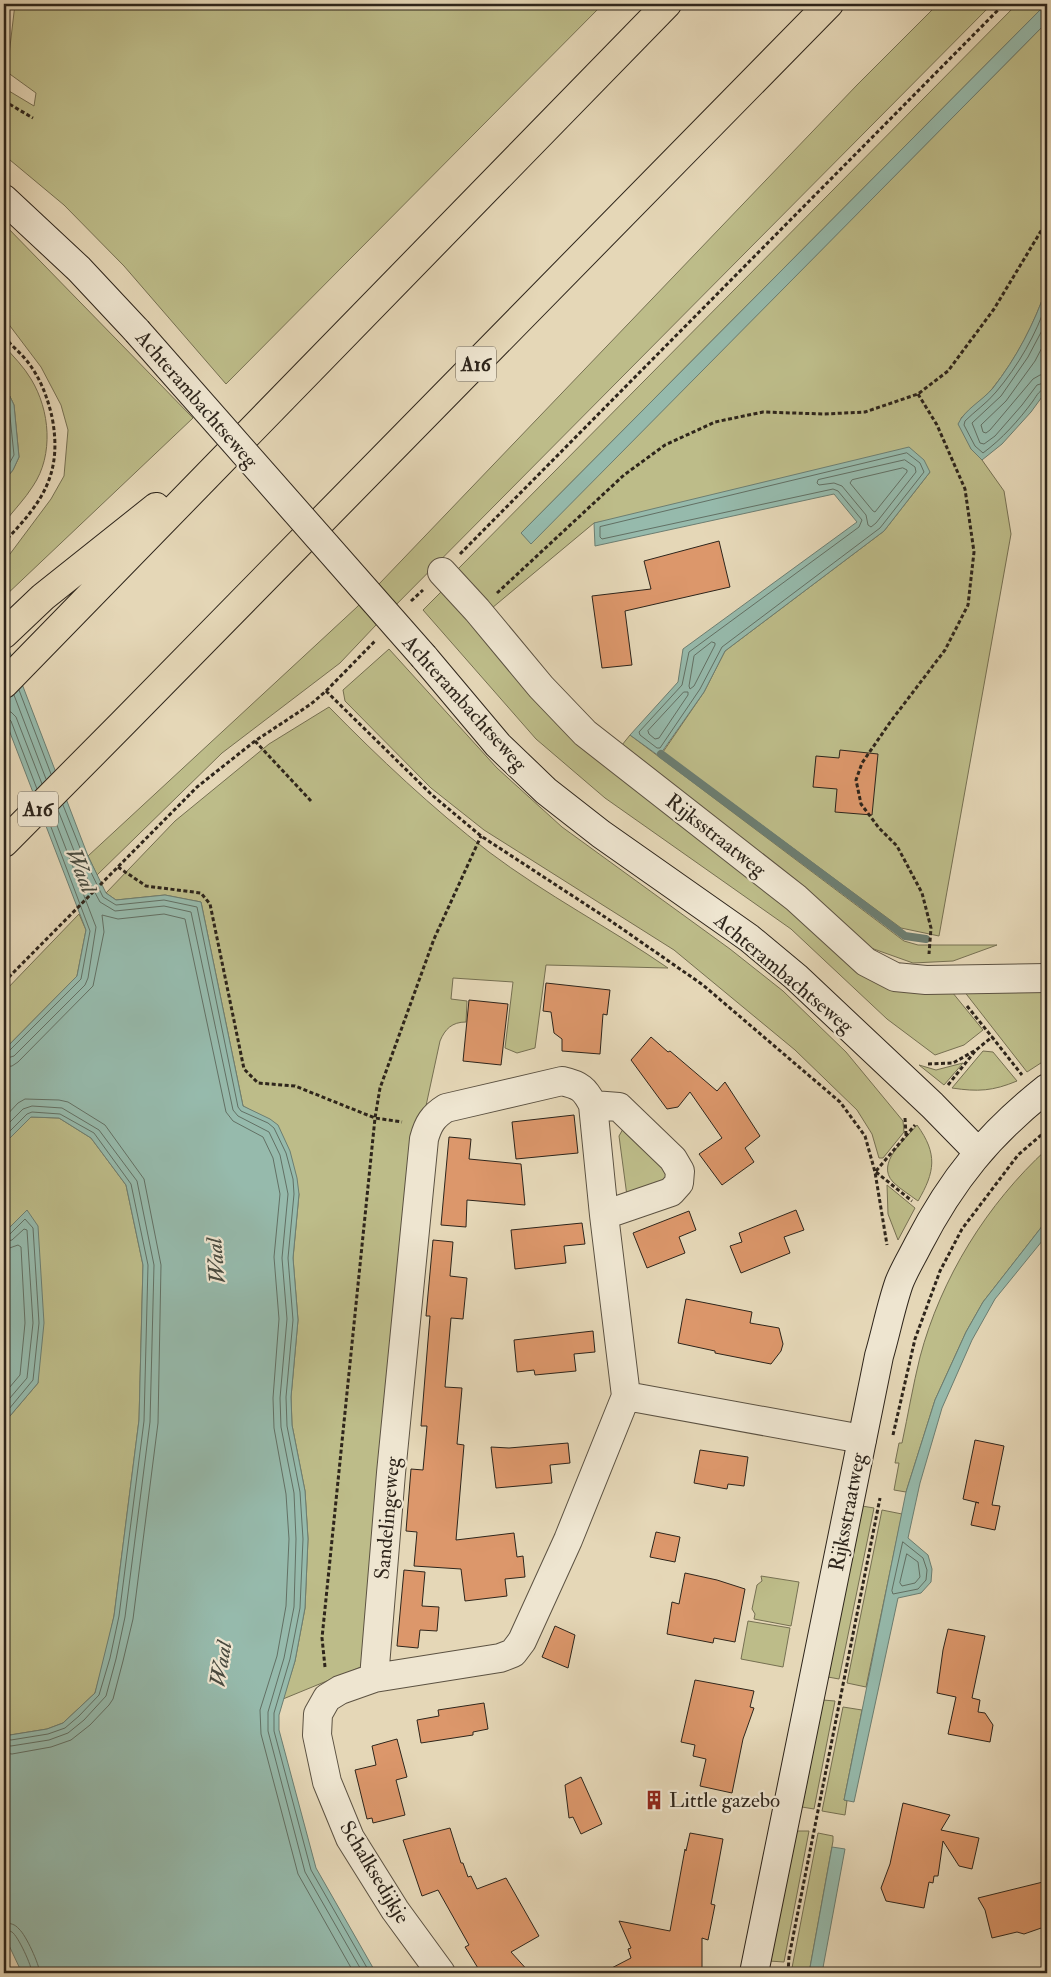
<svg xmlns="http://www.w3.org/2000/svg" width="1051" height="1977" viewBox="0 0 1051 1977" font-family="'IM FELL Double Pica',serif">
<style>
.green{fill:#bdbc89;stroke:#767052}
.water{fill:#96baac;stroke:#6c7e72}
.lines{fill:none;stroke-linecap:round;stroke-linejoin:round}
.shore{stroke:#627064;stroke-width:1}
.stream{stroke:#6c7e72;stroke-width:8}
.building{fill:#dc976b;stroke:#2e251b}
.street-casing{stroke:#5c5242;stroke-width:30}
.secondary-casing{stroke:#2e251b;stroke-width:30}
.highway-casing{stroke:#2e251b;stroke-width:30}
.path{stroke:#2e251b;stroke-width:3;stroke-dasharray:4 2.5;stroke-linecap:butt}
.street{stroke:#eee5d0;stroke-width:28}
.secondary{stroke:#eee5d0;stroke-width:28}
.highway{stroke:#e5d7b7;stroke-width:28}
.secondary-bridge-casing{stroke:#2e251b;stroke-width:30;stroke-linecap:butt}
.secondary-bridge{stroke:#eee5d0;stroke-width:28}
.labels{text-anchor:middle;stroke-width:4.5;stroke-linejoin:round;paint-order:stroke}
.shield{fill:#eee5d0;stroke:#685f51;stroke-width:1}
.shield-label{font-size:20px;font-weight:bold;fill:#2e251b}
.street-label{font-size:21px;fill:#2e251b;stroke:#eee5d0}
.poi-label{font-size:21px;fill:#2e251b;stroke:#eee5d0;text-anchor:start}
.water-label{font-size:22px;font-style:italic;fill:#484a3f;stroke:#eee5d0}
</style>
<rect width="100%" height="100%" fill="#e5d7b7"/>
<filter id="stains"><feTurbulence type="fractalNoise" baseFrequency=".004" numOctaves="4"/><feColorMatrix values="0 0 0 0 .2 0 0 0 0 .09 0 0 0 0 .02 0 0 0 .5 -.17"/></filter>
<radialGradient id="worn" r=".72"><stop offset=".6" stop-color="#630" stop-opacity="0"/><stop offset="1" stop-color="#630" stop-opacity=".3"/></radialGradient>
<!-- green -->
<path class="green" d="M15,4h588l-377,380 -102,-118 -60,-61 -60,-50v-67l30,18 2,-13 -29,-21z
M938,4h54l-616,621 -36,38 -118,90 -125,122 -9,-19 269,-249 500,-522z
M1017,4h29l-525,529 10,10 516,-521v265c-13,37 -30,71 -55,102 -8,10 -21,19 -31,29l10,31 11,11 22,31 7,43 -72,402 -38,-8 -238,-176 41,-60 21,-41 159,-120 46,-59 -336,51 -102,85 -34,-39z
M4,224l189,194 -189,179v-35l47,-63 13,-23 4,-46 -7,-25 -20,-38 -37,-49z
M4,346c9,10 20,21 27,33 19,31 23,76 2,107 -8,13 -20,25 -29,37v-42l9,-11 6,-13 -5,-52 -10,-21z
M447,586l124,142 316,250 61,9 35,43 -19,15 -29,10 -48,-36 -96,-90 -186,-131 -69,-59 -113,-129z
M389,649l108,119 65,59 168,122 53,42 63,61 57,69 1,11 -21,26h-4l-7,-24 -15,-24 -62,-60 -121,-100 -190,-120 -53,-42 -86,-87 -2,-11z
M329,707c50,51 103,101 160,145 57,43 121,76 179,116l-122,-3 -11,83 -18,5 -12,-5 8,-66 -60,-4 -2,21 16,2 -1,21c-14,0 -21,7 -26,19l-16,74 -47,386 -16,166 -78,32 12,-38 10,-53 3,-69 -3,-48 -13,-66 -1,-28 7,-77 -5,-62 6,-64 -43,-81 -13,-7 -42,-204 -36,-7 -49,5 -10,-7 69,-72 94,-77z
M630,735l274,206 14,4h79l-44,16 -40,2 -42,-15 -249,-203z
M79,914l7,16 -9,46 -73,74v-58z
M1047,985v74l-20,13 -67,-86z
M983,1051l10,1 24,29c-24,10 -39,11 -65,7z
M963,1063l-19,22 -25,-20 17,5z
M31,1117l28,1 32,20 35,47 17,80 -4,155 -25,196 -9,41 -10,36 -32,30 -16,6 -37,6 -6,-2v-310l34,-40 -11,-173 -23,23v-89z
M917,1125c21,29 18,47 1,76 -8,-6 -18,-12 -25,-19 -18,-19 13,-43 24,-57z
M623,1129h8l42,51 -46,16 -8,-60z
M1047,1149v71l-64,82 -17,30 -31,68 -29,92 -12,-2 5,-27h-4l4,-20h3c6,-28 11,-58 18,-86 21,-79 67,-153 127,-208z
M887,1185l28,23 -17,32 -10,-26z
M862,1506l12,2 -35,171 -11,-2z
M882,1510l20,4 -36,173 -19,-4z
M761,1576l38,6 -8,44 -37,-7 1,-5 -3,-5 5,-24 5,-4z
M748,1621l42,7 -7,39 -42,-8z
M823,1700l12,1 -21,108 -12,-2z
M843,1707l19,3 -18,90 3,1 -2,14 -23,-4z
M797,1831h12l-25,131 -15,-1z
M818,1833l15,3v5l-24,132h-18z"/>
<!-- water -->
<path class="water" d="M1046,4l1,18 -516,522 -10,-11z
M1047,287v103l-16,22 -29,32 -20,16 -11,-11 -13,-25c7,-15 24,-23 35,-36 24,-31 41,-64 54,-101z
M4,384l10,21 5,52 -6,13 -9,11z
M909,447l15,13 6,12 -46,59 -159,120 -21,41 -45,64 -29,-21 48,-53 5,-33 174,-127 -23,-28 -239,52 -1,-23z
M4,637l84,219 18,37 10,7 49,-5 36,7 42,204 27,13 8,6 12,26 7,27 2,16 -6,64 5,62 -7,77 1,28 13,66 3,48 -3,69 -10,53 -16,54v15l37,138 60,105h-354l-18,-38v-202l6,2 37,-6 16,-6 32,-30 19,-77 25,-196 4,-155 -17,-80 -35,-47 -32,-20 -28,-1 -27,27v-94l73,-74 9,-46 -82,-213z
M27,1210l11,16 6,97 -6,60 -34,40v-190z
M1047,1220v15l-52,64 -23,41 -30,68 -22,75 -12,55 20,17 4,14 -1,13 -10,11 -23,5 -44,204 -10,-2 62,-308 29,-92 31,-68 17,-30z
M832,1847l13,2 -23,124h-13z"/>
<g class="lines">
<!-- shore -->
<path class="shore" d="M1047,302c-11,33 -29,64 -51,90 -9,11 -21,19 -31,29l-1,4 11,21 8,7c19,-14 36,-33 50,-52 4,-6 7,-12 14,-13
M1047,321l-19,36 -27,39 -29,27 8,20 4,1 11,-8 27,-31 15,-20 10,-3
M1047,338l-12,23 -29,40 -25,24 2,7 3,1 4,-3 43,-51 7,-4 7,-1
M4,394l5,13 5,48 -10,18
M4,411l3,43 -3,9
M907,453l13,10 4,9 -44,56 -158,119 -22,42 -40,59h-3l-17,-13 -1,-3 43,-47 7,-33 170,-125 3,-7 -24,-29 -5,-2 -231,50 -2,-2v-10z
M905,460l10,7 1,5 -40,51 -5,4 -3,-2 -2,-10 -24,-29 -8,-3 -15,2 -2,-2 1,-3z
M903,468l4,2v2l-32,40 -2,-1 -23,-28 2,-3z
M712,642l3,1v2l-21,41 -4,3 -1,-3 5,-30z
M19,690l32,84
M684,692h4v3l-29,43 -4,1 -6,-5 -1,-3z
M14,695l32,84
M4,711l7,1 5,5 26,67
M4,717l4,1 3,3 26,68
M63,805l21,53 19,39 13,8 48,-5 33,7 41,200 3,4 27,12 6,5 12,25 7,26 1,15 -6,64 5,62 -7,77 1,29 13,66 3,47 -3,69 -10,51 -16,54v18l37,139 59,103
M58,810l20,51 22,41 15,9 49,-5 27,6 42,198 5,6 31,16 11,23 8,39 -6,64 5,61 -7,79 1,29 13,66 2,46 -2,68 -10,51 -16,54v19l37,141 58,101
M4,1053l5,-2 72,-72 9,-48 -42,-112
M4,1059l10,-3 71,-71 3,-7 8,-51 -43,-112
M4,1067l8,-1 6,-4 75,-76 11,-54 -2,-17 16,4 46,-5 21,5 41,193 7,9 30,16 10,21 7,36 -6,63 5,62 -6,79 1,30 12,66 3,45 -3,67 -9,50 -17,54 1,24 37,140 56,99
M4,1118l14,-15 7,-4 34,1 9,2 37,23 39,54 17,86 -3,158 -25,196 -10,42 -10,38 -4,6 -19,20 -19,15 -20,7 -39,7 -8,-1
M4,1128l19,-19 9,-3 30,2 37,22 38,51 17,84 -4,157 -25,195 -9,42 -10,37 -22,24 -16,13 -19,7 -38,6 -7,-1
M4,1137l23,-23 5,-2 28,2 34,19 37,51 17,81 -4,156 -25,195 -9,42 -11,37 -20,21 -14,12 -17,6 -37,6 -7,-2
M4,1236l5,-1 16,-16 8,9 6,95 -6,57 -29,35
M4,1242l8,-2 12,-11 3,1 6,93 -6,55 -23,27
M4,1250l14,-5 3,2 4,76 -5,52 -16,19
M903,1542l20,16 4,12 -1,10 -8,9 -25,5 -1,-3z
M907,1554l11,8 2,15 -5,6 -13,3 -2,-3z
M4,1923c6,0 11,1 15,6 7,6 20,35 21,44
M4,1931c3,0 5,-1 8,1 6,4 20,34 20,41"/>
<!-- stream -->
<path class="stream" d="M661,754l244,182 21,3"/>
</g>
<!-- building -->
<path class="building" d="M719,541l11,46 -105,24 7,54 -30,3 -10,-72 59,-7 -7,-28z
M840,750l38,4 -6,61 -37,-3 2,-23 -24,-2 3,-31 23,2z
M546,983l64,7 -3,25 -4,-1 -3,40 -38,-3v-12l-8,-6 -3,-21 -8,-1z
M469,1000l39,4 -7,61 -38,-4z
M651,1037l17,15 2,-1 47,40 8,-9 35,54 -15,12 9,14 -32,23 -23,-31 23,-16 -32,-46 -12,15 -11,2 -36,-49z
M574,1115l4,38 -62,6 -4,-37z
M449,1137l22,2 -2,20 52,5 4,41 -58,-5 -1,27 -25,-2z
M796,1210l8,20 -20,7 6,16 -49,20 -11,-27 12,-4 -3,-9z
M689,1211l7,19 -17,7 6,16 -38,15 -14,-35z
M582,1223l3,21 -21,2 2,17 -51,6 -4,-39z
M433,1240l20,2 -3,34 17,2 -4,41 -12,-1 -6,69 17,1 -5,56 7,1 -8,95 58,-7 3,24 6,-1 2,21 -20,2 2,17 -42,5 -4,-32 -47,-3 3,-34 -11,-1 5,-62 12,1 4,-44h-6l9,-110h-4z
M686,1299l66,13 -2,11 29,5 4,16 -2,7 -10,13 -56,-11v-2l-37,-8z
M593,1331l2,21 -21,2 2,17 -41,4 -1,-5 -17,2 -3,-32z
M975,1440l29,6 -12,59 8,1 -5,24 -24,-5 5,-23 3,1 -16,-4z
M568,1443l2,20 -20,2 2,18 -56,5 -5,-41 18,1z
M700,1450l48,7 -4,29 -16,-2 -1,5 -33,-6z
M656,1532l24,5 -5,25 -25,-5z
M404,1570l21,2 -3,34 17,1 -2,24 -17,-1 -2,18 -21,-2z
M685,1573l32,7 28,9 -10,53 -21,-4 -1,5 -46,-9 5,-32 7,2z
M555,1626l20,9 -7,33 -26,-11z
M948,1629l37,7 -13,62 8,2 -2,12 7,1 8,12 -3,17 -42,-8 8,-37 -19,-4 6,-43z
M695,1680l59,11 -4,16 4,1 -11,31 -11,54 -32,-7 6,-27 -13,-3 2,-11 -14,-3z
M484,1703l4,26 -15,3v3l-52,8 -4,-23 22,-4 -1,-6z
M397,1739l10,38 -11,3 9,35 -32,8 -1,-5 -5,1 -12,-49 21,-5 -4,-19z
M581,1777l21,47 -21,10 -8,-17 -4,1 -4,-33z
M903,1803l47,12 -9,15 38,8 -7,31 -13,-3 -16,-25 -5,35h-4l-1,7 -4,-1 -5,26 -38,-7 -5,-13 9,-24z
M450,1828l11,35h2l5,14 3,-1 6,13 29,-11 33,58 -28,16 19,21h-49l-16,-26 4,-2 -31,-55 -16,6 -19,-56z
M690,1833l33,6 -12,65 4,1 -7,35 -6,-2v35h-100l29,-15 -3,-9 3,-1 -12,-27 51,10 15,-82 1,2z
M1047,1881v45l-23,8 -7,-2 -25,6 -7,-28 -7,-12z"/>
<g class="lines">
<defs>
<path id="street" d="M442,572l35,38 64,77 44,46 211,165 70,64 29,15 31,3 121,-2
M593,1105l26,2 54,52 7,12 -1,12 -8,9 -67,23
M626,1396l-22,-181 -11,-110c-8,-16 -13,-20 -31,-24l-116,27c-13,8 -18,16 -22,31l-33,334 -17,205 126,-20 13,-5 9,-12 46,-101 58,-144 236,43
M374,1678l-34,12 -13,8 -9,16 -1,21 10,47 23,56 45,72 46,63"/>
<path id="secondary" d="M4,199l75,70 58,62
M424,657l74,88 48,46 55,43 148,104 47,39 136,128 46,47
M754,1973l125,-617c7,-24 12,-50 20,-73 5,-13 13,-26 19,-38 34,-66 71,-111 129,-157"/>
<path id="highway" d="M4,634l39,-37 113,-90
M4,684l663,-680
M4,843l118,-119 707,-720"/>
</defs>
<!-- street casing -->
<use href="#street" class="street-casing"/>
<!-- secondary casing -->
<use href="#secondary" class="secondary-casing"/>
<!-- highway casing -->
<use href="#highway" class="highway-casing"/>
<!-- path -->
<path class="path" d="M4,101l29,17
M4,337c8,9 19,18 26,28 11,15 18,34 22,52 11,57 -10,86 -48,125
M918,394l19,31 28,64 9,63 -6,53 -23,45 -54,71 -29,42 -6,17 5,24 18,24 18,18 25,47 9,35 -2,26
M460,554l544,-550
M497,593l127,-118 41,-30 50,-23 48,-10 61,2 41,-2 53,-18 30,-23 46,-62 53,-88
M411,601l12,-11
M326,691l106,104 49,41 127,83 95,66 137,117 25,34 10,36 12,73
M255,741l57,61
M118,867l28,19 55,7 9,11 34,165 14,14 37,3 80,32 27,4
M4,982l193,-195 58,-46 56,-37 15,-13 49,-50
M967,1006l25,31
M928,1064l25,-1 23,-13
M948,1085l28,-35 16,-13 30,38
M905,1118l1,17
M876,1171l39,-46
M876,1172l36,29
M893,1435l22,-96 25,-68 22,-42 56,-74 29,-25
M325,1667l-3,-29 53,-520 5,-30 54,-149 47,-103
M788,1973l1,-16 91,-459"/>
<!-- street -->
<use href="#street" class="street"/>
<!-- secondary -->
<use href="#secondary" class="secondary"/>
<!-- highway -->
<use href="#highway" class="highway"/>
<defs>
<path id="secondary-bridge" d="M137,331l287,326"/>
</defs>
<!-- secondary-bridge casing -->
<use href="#secondary-bridge" class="secondary-bridge-casing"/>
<!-- secondary-bridge -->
<use href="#secondary-bridge" class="secondary-bridge"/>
</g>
<!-- icons -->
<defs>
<symbol id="building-bare" viewBox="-9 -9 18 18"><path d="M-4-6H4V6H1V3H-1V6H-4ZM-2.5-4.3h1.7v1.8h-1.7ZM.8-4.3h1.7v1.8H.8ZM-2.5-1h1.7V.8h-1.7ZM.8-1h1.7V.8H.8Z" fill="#8f2418" stroke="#eee5d0" stroke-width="2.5" paint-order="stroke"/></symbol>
</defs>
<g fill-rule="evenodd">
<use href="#building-bare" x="640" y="1786" width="28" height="28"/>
</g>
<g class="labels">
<!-- shield labels -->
<g class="shield">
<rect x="456" y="346.5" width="40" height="35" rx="4"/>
<rect x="18" y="791.5" width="40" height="35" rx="4"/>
</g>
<g class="shield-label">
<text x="476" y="371">A16</text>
<text x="38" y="816">A16</text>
</g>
<!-- street labels -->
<g class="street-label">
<text transform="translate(197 399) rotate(49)" y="7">Achterambachtseweg</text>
<text transform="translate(465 703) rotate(48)" y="7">Achterambachtseweg</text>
<text transform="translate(716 835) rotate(38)" y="7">Rijksstraatweg</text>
<text transform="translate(784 973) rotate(40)" y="7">Achterambachtseweg</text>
<text transform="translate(847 1512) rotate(-79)" y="7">Rijksstraatweg</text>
<text transform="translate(387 1518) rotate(-85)" y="7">Sandelingeweg</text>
<text transform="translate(375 1872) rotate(59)" y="7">Schalksedijkje</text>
</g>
<!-- poi labels -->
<g class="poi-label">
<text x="669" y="1807">Little gazebo</text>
</g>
<!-- water labels -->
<g class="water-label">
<text transform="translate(82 870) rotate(68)" y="8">Waal</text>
<text transform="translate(215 1261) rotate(-95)" y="8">Waal</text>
<text transform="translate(220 1664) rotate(-81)" y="8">Waal</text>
</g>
</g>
<!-- margin -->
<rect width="1051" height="1977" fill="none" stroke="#e5d7b7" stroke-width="20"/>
<rect x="5" y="5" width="1041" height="1967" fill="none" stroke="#2e251b" stroke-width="2.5"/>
<rect x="10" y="10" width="1031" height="1957" fill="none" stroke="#2e251b"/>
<rect width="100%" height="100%" filter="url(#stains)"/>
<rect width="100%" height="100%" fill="url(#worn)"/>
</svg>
